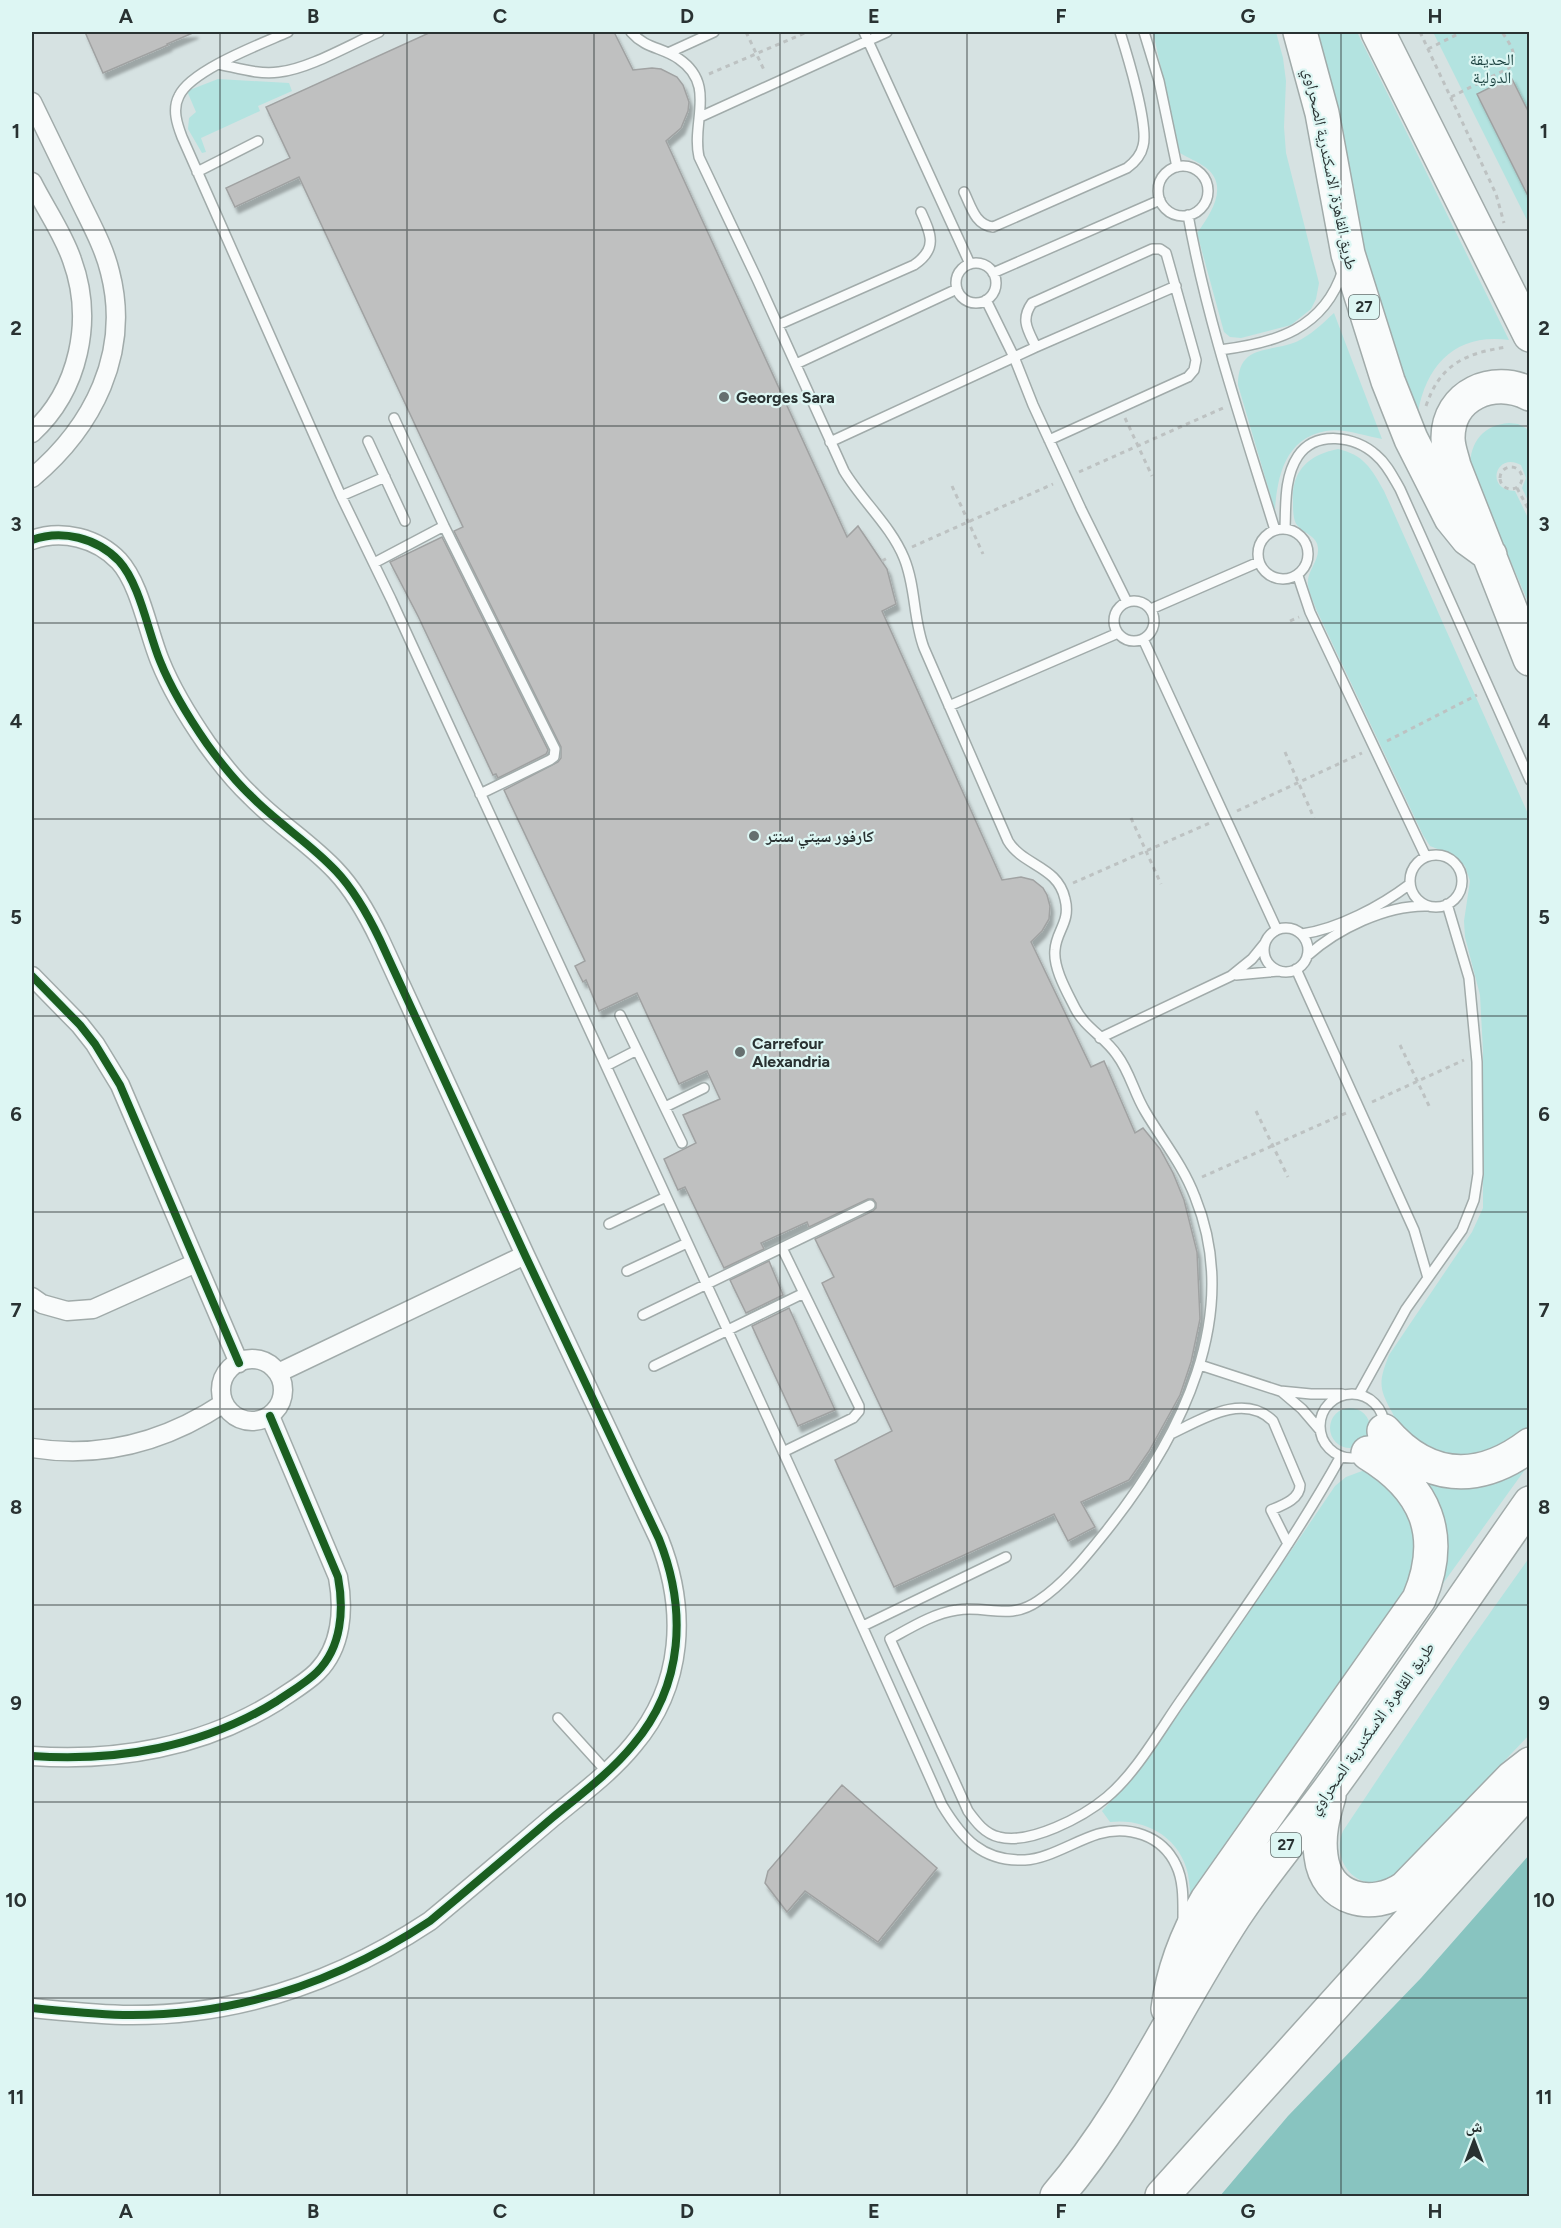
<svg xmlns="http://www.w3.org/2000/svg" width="1561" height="2228" viewBox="0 0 1561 2228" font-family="Figtree,'Noto Naskh Arabic',sans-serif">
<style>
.green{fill:#b3e3e0}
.water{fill:#88c4c0}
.building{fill:#bfc0c0;stroke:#a0a2a2;stroke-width:1.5;filter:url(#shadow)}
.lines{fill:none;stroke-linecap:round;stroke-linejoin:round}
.service-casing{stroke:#a1abaa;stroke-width:12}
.minor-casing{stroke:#a1abaa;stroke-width:21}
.motorway-casing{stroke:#a1abaa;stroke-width:36}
.path{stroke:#bdc2c2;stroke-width:3;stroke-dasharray:4.5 4.5;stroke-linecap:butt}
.service{stroke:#f9fbfb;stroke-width:9}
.minor{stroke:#f9fbfb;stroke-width:18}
.motorway{stroke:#f9fbfb;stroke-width:33}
.cycleway-casing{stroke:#ddf6f3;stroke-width:11}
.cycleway{stroke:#1b5e20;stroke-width:8}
.grid{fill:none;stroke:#293232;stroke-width:1.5;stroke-opacity:0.55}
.poi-dot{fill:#667070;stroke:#ddf6f3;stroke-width:2}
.labels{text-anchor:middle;stroke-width:4.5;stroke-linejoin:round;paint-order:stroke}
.shield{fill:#ddf6f3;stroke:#5f6d6c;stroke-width:1.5}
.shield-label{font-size:15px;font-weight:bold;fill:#293232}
.park-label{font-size:16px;fill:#1e4442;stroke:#ddf6f3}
.street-label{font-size:16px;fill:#293232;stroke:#ddf6f3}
.poi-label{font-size:16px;font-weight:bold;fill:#293232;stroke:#ddf6f3;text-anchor:start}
.neatline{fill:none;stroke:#293232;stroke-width:2}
.grid-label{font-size:20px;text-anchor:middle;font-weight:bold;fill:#293232}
</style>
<defs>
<filter id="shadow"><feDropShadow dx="3.5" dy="6" stdDeviation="1.5" flood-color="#0004"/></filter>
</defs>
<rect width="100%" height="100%" fill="#d6e2e2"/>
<!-- green -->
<path class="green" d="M1153,32h123l7,26 3,23 -2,46 2,26 33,130 -3,16 -5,10 -20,16 -50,13 -11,-1 -6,-5 -27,-99c14,-19 33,-48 8,-66 -8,-6 -17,-9 -25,-14z
M1317,32h40l152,308c-52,-7 -82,23 -91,72l-17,-39 -40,-132z
M1433,32h96v192z
M218,79l71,4 3,8 -34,15 2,5 -59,27 5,14 -4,1 -14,-24 1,-11 7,-6 -9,-21z
M1334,313l48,126c-18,-3 -38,-11 -56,-8 -41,7 -49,46 -51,80l-37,-126c0,-41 30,-32 58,-43 15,-7 26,-18 38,-29z
M1509,423l9,1 11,6v73l-7,-15 4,-10 -5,-13c-25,-14 -37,25 -6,26l14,29v84l-59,-137c0,-26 14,-42 39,-44z
M1338,449c26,6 33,19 46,42l145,325v618l-83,32c-11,-9 -43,-31 -49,-41 -2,-5 -3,-9 -5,-13 -14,-25 -13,-31 -3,-57l83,-123 11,-24v-157l-3,-56 -15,-58 -1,-16 6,-40 -5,-15 -12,-11 -23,-9 -7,-11 -106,-224c-3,-8 -8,-18 -9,-26 -2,-12 11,-24 10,-36 0,-13 -14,-15 -21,-24 -4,-5 -4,-16 -4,-22 -2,-32 15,-48 45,-54z
M1330 1428a20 20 0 1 1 40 0a20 20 0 1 1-40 0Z
M1393,1452l136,12 -90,125z
M1362,1471h18l24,18 19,84 -231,339c-1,-12 -2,-25 -4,-38 -8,-37 -43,-56 -78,-52l-8,-11c34,-38 63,-81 93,-123 48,-67 94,-134 140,-202l11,-9z
M1529,1558v177l-132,139c-7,4 -14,9 -22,9 -28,0 -42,-29 -32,-52l120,-180z"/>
<!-- water -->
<path class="water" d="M1529,1855v341h-309l68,-80 133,-138z"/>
<!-- building -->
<path class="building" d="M85,32h110l-28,12 1,1 -65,28z
M431,32h183l19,38 19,-2 9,1 16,8 6,8 6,17 -1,9 -7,17 -15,13 181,396 11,-11 29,43 9,35 -14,7 120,269 19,-3 12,3 10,8 4,7 3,11 -1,13 -7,12 -11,11 60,125 13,-6 31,72 8,-5 17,21 13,24 11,27 13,52 3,67 -9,43 -11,33 -31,56 -20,29 -48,22 14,25 -27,14 -14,-27 -160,73 -59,-127 57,-29 -70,-148 12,-6 -19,-38 58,-28 3,-3v-5l-3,-4h-5l-59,28 -2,-5 -46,21 3,6 -40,19 -39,-81 -7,3 -14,-31 32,-16 -13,-28 37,-16 -13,-28 -28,13 -42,-91 -38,18 -13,-31 -3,2 -8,-16 10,-5 -81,-171 54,-28 3,-4v-11l-107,-216 9,-4 -164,-350 -64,30 -9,-19 64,-30 -24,-51z
M1511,77l19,38v85l-53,-106z
M442,537l106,213 -2,4 -48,24 -2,-4 -3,1 -75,-159 -28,-54z
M769,1261l14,34 -37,18 -16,-33z
M789,1308l46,102 -37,16 -46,-100z
M842,1785l95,83 -59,74 -73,-51 -18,21 -22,-29 3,-12z"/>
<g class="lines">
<defs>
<path id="service" d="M288,32c-27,12 -97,38 -109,64 -7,13 -2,28 3,41l159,359 50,103c184,402 372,802 551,1206 20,33 40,57 83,55 23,-1 50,-19 73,-26 30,-9 64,1 78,31 8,16 7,37 7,55
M631,32c15,17 31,15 48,27 38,26 12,63 20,98l58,122 87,192c18,30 47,55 60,87 12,29 9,61 20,90l84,193c15,25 50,25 57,58 6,23 -9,32 -10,51 -2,18 12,42 20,58 10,20 30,29 42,47 13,17 17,38 28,56 17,29 38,54 50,86 48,118 -14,240 -88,333 -20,25 -42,53 -69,71 -29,20 -51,4 -81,9 -23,3 -47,18 -67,29l78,172c8,11 17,23 31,26 31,8 84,-20 108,-40 30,-25 54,-69 77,-101 55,-79 111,-157 157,-240
M864,32l106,232
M1144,32l15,49 18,86
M668,53l46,-21
M218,64c20,4 41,11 61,8 30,-3 72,-28 100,-40
M700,117l187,-85
M1158 191a25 25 0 1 1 50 0a25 25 0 1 1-50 0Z
M197,172l61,-31
M964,192c7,14 11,33 29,35l134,-59c8,-6 14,-12 16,-22 6,-20 -16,-92 -23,-114
M1188,215c19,107 55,211 87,315
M956 283a20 20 0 1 1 40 0a20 20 0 1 1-40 0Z
M993,273l167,-73
M986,300l28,57 19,48 48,104 46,93
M778,325l136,-60c24,-16 17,-31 7,-53
M1036,347c-8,-17 -16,-27 -4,-44l120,-54h8l6,4 30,107 -2,10 -6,7 -139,63
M1220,350c56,-7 104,-21 123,-80
M796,364l161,-75
M394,418l50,108 111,223 -1,8 -4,3 -70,34
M368,441l37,80
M830,442l206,-95 140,-61
M341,496l44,-19
M1285,528c1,-23 -1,-51 13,-72 18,-26 57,-20 78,-1 11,9 17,22 24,34l130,291
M1258 554a25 25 0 1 1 50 0a25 25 0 1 1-50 0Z
M374,563l70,-37
M1298,576l12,36 116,245
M1114 621a20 20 0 1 1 40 0a20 20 0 1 1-40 0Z
M1151,609l108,-47
M1143,639l134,291
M949,706l169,-73
M1410 881a26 26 0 1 1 52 0a26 26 0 1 1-52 0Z
M1264 950a22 22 0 1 1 44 0a22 22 0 1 1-44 0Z
M1302,934c36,-5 79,-28 108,-50
M1307,956c30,-27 79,-51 120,-50
M1296,969l118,261 14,48
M1236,975l43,-4
M620,1015l62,128
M1100,1038l131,-62 21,-17 13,-16
M606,1066l31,-16
M665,1107l39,-19
M609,1224l57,-27
M782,1248l77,158v5l-6,7 -70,34
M627,1271l60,-28
M643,1315l227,-110
M1200,1365l80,26 31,3h31
M654,1366l150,-73
M1282,1392l20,17 18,21
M1359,1394l47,-85 56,-79 12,-30 4,-26 -1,-112 -8,-84 -22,-74
M1320 1426a32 32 0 1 1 64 0a32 32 0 1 1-64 0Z
M1171,1434c31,-15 73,-42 102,-13l27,64c0,14 -17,20 -29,25l17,34
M863,1626l143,-69
M558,1718l49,54"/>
<path id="minor" d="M32,102c16,33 32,66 48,99 11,23 24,46 30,71 21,81 -17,155 -78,206
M32,182c13,26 31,51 40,78 22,60 7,130 -40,173
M32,540c30,-11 65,-2 87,21 21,23 29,71 41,100 12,30 29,57 47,83 13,18 28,37 44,52 26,27 59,47 85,75 19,20 32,44 44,69l145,315 134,284c28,70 25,146 -26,206 -23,28 -53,50 -81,73 -41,35 -81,69 -122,103 -92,61 -195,96 -307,94 -30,-1 -61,-4 -91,-7
M32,976l48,49 15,19 25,41 119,278
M32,1297l10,7 25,7 26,-2 103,-46
M221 1390a31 31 0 1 1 62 0a31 31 0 1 1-62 0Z
M278,1373l247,-118
M32,1448c70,11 133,-6 192,-45
M32,1756c85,6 171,-9 245,-55 13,-9 29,-18 40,-29 25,-25 27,-63 21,-95l-68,-161"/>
<path id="motorway" d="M1300,32l22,81 26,141 40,127 23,58 40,79 17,21 22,16
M1378,32l152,303
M1530,394c-37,-19 -82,1 -82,44 0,10 4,19 6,28l76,193
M1384,1431c42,49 93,54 146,14
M1329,1796c-6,20 -11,39 -8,60 5,44 51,55 84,32l107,-110 18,-14
M1168,2009c5,-40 19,-75 39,-109l212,-301c27,-64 7,-111 -51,-146
M1057,2196c72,-84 117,-187 177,-279 30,-46 66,-87 98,-131 68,-93 132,-189 198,-283
M1162,2196l368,-408"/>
</defs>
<!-- service casing -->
<use href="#service" class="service-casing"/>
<!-- minor casing -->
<use href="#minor" class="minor-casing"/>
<!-- motorway casing -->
<use href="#motorway" class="motorway-casing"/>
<!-- path -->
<path class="path" d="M746,32l19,40
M1420,32l76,162 8,29
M1428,49l34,-17
M709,74l98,-42
M1451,97l58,-29c11,-12 0,-25 -7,-36
M1426,406c14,-42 40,-53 81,-59
M1125,418l27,58
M1500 478a11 11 0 1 1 22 0a11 11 0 1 1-22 0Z
M1079,472l144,-64
M952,486l31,68
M1517,488l13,24
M912,547l141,-63
M882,561l7,-4
M1290,621l9,-4
M1387,741l90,-46
M1285,752l29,66
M1237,811l125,-58
M1131,818l30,66
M1073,883l139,-61
M1400,1045l31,65
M1372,1102l92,-42
M1256,1111l32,66
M1202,1177l144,-64"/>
<!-- service -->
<use href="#service" class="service"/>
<!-- minor -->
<use href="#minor" class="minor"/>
<!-- motorway -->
<use href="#motorway" class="motorway"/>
<defs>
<path id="cycleway" d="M32,540c30,-11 65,-2 87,21 21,23 29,71 41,100 12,30 29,57 47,83 13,18 28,37 44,52 26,27 59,47 85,75 19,20 32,44 44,69l145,315 134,284c28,70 25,146 -26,206 -23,28 -53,50 -81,73 -41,35 -81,69 -122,103 -92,61 -195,96 -307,94 -30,-1 -61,-4 -91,-7
M32,976l48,49 15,19 25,41 119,278
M32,1756c85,6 171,-9 245,-55 13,-9 29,-18 40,-29 25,-25 27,-63 21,-95l-68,-161"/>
</defs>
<!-- cycleway casing -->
<use href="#cycleway" class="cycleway-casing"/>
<!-- cycleway -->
<use href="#cycleway" class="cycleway"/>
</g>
<!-- grid -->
<path class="grid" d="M220,32v2164M407,32v2164M594,32v2164M780,32v2164M967,32v2164M1154,32v2164M1341,32v2164M32,230h1498M32,426h1498M32,623h1498M32,819h1498M32,1016h1498M32,1212h1498M32,1409h1498M32,1605h1498M32,1802h1498M32,1998h1498"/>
<!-- markers -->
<g class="poi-dot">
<circle cx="724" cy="397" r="6"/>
<circle cx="754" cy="836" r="6"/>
<circle cx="740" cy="1052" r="6"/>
</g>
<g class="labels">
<!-- shield labels -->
<g class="shield">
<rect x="1349" y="295" width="30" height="24" rx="4.5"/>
<rect x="1271" y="1833" width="30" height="24" rx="4.5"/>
</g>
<g class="shield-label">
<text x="1364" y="312">27</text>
<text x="1286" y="1850">27</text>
</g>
<!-- park labels -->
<g class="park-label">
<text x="1492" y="65">الحديقة<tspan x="1492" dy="18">الدولية</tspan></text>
</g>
<!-- street labels -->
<g class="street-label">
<text transform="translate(1331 169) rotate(78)" y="6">طريق القاهرة, الاسكندرية الصحراوي</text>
<text transform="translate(1371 1728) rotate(-55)" y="6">طريق القاهرة, الاسكندرية الصحراوي</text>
</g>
<!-- poi labels -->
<g class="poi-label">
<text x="736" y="403">Georges Sara</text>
<text x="766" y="842">كارفور سيتي سنتر</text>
<text x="752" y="1049">Carrefour<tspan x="752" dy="18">Alexandria</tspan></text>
</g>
</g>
<!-- border -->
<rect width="1561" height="2228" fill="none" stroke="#ddf6f3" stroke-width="66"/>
<!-- north arrow -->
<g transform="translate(1474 2141)" stroke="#ddf6f3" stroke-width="4.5" paint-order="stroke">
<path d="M0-4.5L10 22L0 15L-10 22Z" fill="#293232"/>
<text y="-9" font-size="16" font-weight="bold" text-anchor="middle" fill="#293232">ش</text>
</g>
<rect x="33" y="33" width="1495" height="2162" class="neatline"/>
<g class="grid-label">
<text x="126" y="23">A</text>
<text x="313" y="23">B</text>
<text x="500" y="23">C</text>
<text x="687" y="23">D</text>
<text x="874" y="23">E</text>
<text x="1061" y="23">F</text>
<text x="1248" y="23">G</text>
<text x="1435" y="23">H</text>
<text x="16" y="138">1</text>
<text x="1544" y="138">1</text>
<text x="16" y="335">2</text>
<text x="1544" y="335">2</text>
<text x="16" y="531">3</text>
<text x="1544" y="531">3</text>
<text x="16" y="728">4</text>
<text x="1544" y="728">4</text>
<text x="16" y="924">5</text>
<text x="1544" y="924">5</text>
<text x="16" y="1121">6</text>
<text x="1544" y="1121">6</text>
<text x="16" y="1317">7</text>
<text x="1544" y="1317">7</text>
<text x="16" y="1514">8</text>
<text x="1544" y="1514">8</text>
<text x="16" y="1710">9</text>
<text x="1544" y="1710">9</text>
<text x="16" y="1907">10</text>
<text x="1544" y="1907">10</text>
<text x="16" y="2104">11</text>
<text x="1544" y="2104">11</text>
<text x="126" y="2218">A</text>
<text x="313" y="2218">B</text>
<text x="500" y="2218">C</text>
<text x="687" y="2218">D</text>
<text x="874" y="2218">E</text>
<text x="1061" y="2218">F</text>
<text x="1248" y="2218">G</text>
<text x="1435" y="2218">H</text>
</g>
</svg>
